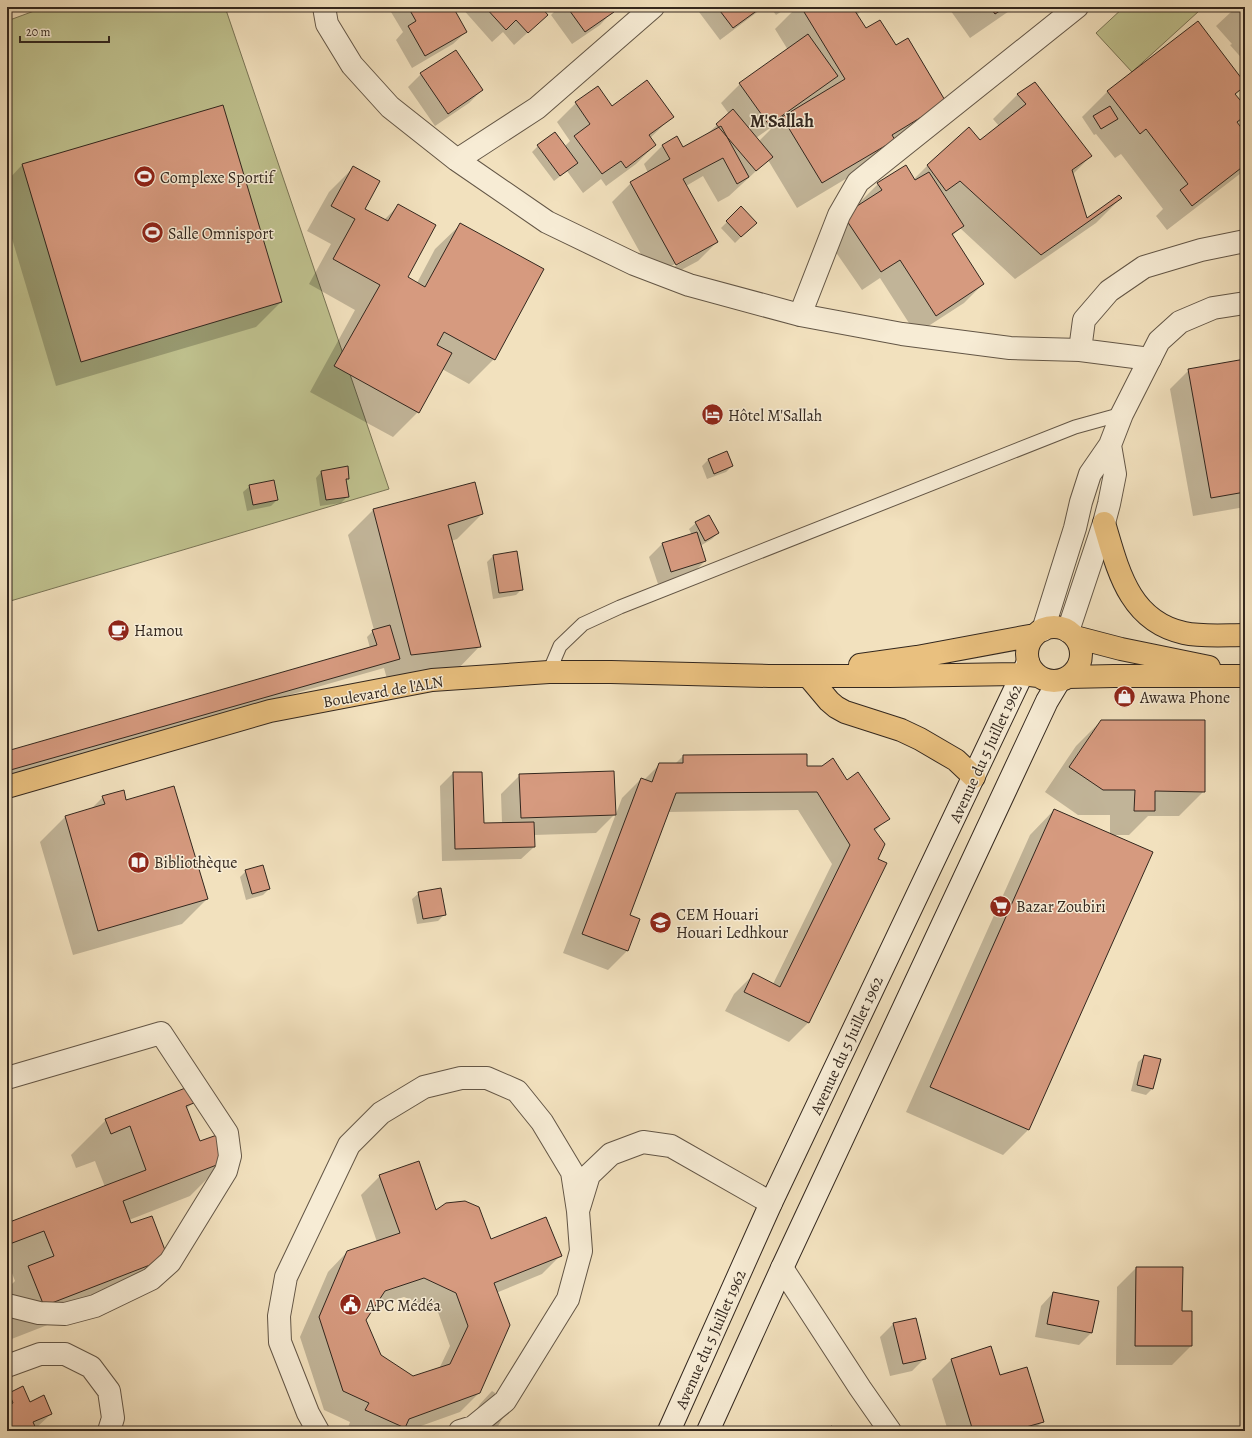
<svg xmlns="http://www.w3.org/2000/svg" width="1252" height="1438" viewBox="0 0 1252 1438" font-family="Alegreya,serif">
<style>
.green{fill:#bfc18e;stroke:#797456}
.shadow{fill:#0003;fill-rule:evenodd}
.building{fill:#d69a7f;stroke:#33271e;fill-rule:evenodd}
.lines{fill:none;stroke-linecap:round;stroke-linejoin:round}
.service-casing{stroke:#635646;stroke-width:15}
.minor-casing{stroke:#635646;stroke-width:24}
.tertiary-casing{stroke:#635646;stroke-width:24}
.secondary-casing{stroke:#33271e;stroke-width:24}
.primary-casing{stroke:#33271e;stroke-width:24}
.service{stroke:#f7ecd5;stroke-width:13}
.minor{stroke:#f7ecd5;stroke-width:22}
.tertiary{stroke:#f7ecd5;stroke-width:22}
.secondary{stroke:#f7ecd5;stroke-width:22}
.primary{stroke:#e9c07f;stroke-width:22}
.labels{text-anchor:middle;stroke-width:3;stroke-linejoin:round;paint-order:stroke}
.poi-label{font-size:16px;fill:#33271e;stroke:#f7ecd5;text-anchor:start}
.street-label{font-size:16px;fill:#33271e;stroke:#f7ecd5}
.quarter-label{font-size:18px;font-weight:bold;fill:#33271e;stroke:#f7ecd5}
</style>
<rect width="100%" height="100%" fill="#f2e1be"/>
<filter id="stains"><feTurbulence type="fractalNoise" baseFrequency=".005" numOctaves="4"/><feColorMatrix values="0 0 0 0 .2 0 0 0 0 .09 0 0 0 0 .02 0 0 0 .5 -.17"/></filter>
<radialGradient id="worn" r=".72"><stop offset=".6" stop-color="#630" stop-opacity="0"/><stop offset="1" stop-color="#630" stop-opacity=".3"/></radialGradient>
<!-- green -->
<path class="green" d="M45,7h180l164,482 -382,113v-581z
M1124,7h72l3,4 -67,61 -36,-39z"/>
<!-- shadow -->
<path class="shadow" d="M388,7h64l14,25 -13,12 -41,24 -16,-28 7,-8z
M461,7h79l7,8 -33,30 -11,-13 -11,10z
M559,7h50l3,5 -12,13 -28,19 -21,-29z
M697,7h67l-44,33 -24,-32z
M770,7h18l-12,8z
M797,7h68l-8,8 8,15 30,16 50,56 -76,63 -72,43 -29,-48 -39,36 -11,6 -15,-26 -17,10 31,56 -19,19 -41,22 -45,-81 19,-19 17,-10 -4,-9 19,-19 19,3 23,-12 24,-22 -8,-11 19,-19 48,-34 -13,-21zM770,128l1,1 -12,12 -3,-3zM696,253v2l-24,13 -1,-2z
M948,7h67l-45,31z
M1226,7h19v55l-15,-17 2,-1 -16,-18 15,-14z
M1198,23l47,61 -10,11 10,13v8l-8,8 8,11v35l-78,60 -11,-14 7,-7 -42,-55 -6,4 -19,-24 -2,1 -12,-18 25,-25z
M421,74l61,16 -13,13 -34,23 -27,-39z
M597,87l14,20 61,10 -22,21 5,7 -19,19 -30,22 -5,-7 -18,14 -16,-22 -13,10 -22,-29 6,-6 26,1 6,-6 -13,-19 19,-19z
M1018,94l73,62 -18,18 13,46 35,-22 -25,25 -81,56 -55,-51 -8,8 31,48 -19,19 -48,31 -36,-56 -18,12 -38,-55 36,-30 -1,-2 19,-19 28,-17 8,12 14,-14 52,-23 19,-16 -6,-7z
M22,165l259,137 -25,25 -200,59 -49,-164v-41z
M354,167l10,42 20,11 14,-14 8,71 11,6 18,-34 25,-24 34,134 -25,25 -27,-15 -24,43 -25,25 -83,-45 45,-82 -46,-26 22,-40 -24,-13 22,-39z
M741,208l14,15 -20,20 -14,-15z
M1245,360v147l-52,9 -23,-127 19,-19z
M708,460l24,6 -6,6 -19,7 -5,-13z
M322,471l26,7 -3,3 3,15 -7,7 -21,3 -4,-28z
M474,483l8,31 -25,25 -6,2 28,106 -24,25 -68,7 -3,-11 -377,107v-23l363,-104 -3,-11 7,-7 -26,-95 25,-25z
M250,486l27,14 -6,6 -24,5 -4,-19z
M696,523l22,10 -6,6 -12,7 5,15 -13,13 -34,10 -9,-27 13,-13 30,-9 -3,-6z
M493,556l29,33 -6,6 -23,4 -6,-37z
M1101,721l103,70 -25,25h-31l-19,19h-17l39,18 -123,277 -25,25 -97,-43 124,-277 24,-25 56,24v-19h-32l-33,-23 31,-46z
M683,756l123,11 41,14 41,37 -13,13 2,28 9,5 -78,159 -19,19 -64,-31 9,-17 19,-19 20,9 59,-120 -34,-54 -130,2 -39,104 10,4 -12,31 -19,19 -45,-17 59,-155 19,-19 3,1 16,-16h15z
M453,773h28l2,51 19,-1 -1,-29 19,-19 95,39 -19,19 -62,2v12l-13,12 -79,2 -2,-75z
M103,797l23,4 81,98 -25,25 -109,31 -33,-113 25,-25 25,-7z
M1245,822v100h-1v-99z
M246,871l23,18 -6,6 -17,5 -6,-23z
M419,893l25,22 -6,6 -21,3 -5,-25z
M1145,1056l7,33 -6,6 -15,-4 7,-29z
M193,1103l-7,6 13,33 26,19 -35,35 -61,24 2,4 36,33 -35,35 -123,48 -2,-5v-46l8,-8 -6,-16 -2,1v-41l98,-38 -10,-26 -19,7 -5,-13 35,-35z
M380,1176l55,36 56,28 70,15 -19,19 -46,19 -17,100 -19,19 -53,19h-57l-3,-1 3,-8 -26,-12 -24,-73 28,-65 19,-20 30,-10 -16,-47zM404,1297l34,15 12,34 -11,23 -26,8 -33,-21 -15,-36 8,-13z
M1136,1268l45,44 10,34 -19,19h-56l1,-78z
M1053,1293l39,39 -13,13 -44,-8 6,-31z
M893,1324l32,34 -13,13 -22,5 -10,-39z
M951,1360l92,61 -10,10h-85l-16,-52z
M22,1388l7,15 22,11 -16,15 1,2h-29v-35z
M492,1391l20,12 -17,28h-32l17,-27z"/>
<!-- building -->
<path class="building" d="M408,7h45l14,25 -42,24 -17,-30 8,-5z
M485,7h56l7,8 -20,18 -12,-13 -10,10z
M567,7h43l4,5 -29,20z
M717,7h45l-29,21z
M801,7h61l-7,4 11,17 14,-8 16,25 12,-7 38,64 -54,33 3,5 -73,43 -40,-66 63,-38z
M990,7h16l-11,7z
M1198,21l47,62v3l-10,8 10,12v10l-8,6 8,11v32l-53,41 -12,-16 8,-6 -42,-55 -6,5 -33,-43z
M808,34l30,42 -69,49 -30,-42z
M456,50l27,40 -35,24 -28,-41z
M647,80l27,37 -25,18 7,10 -30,23 -5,-7 -19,13 -28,-38 16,-12 -15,-22 23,-16 14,20z
M1035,82l57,74 -20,14 15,48 32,-23 3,3 -81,57 -81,-74 -14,10 -19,-26 42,-38 11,13 46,-36 -9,-10z
M223,105l59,197 -201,60 -59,-198z
M1110,106l8,13 -17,10 -8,-13z
M733,109l40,48 -17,14 -40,-47z
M721,126l28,51 -12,7 -14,-26 -40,21 35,63 -42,23 -46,-83 40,-23 -8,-14 15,-9 6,11z
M555,132l23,31 -18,13 -23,-31z
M906,165l9,15 14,-8 35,54 -12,8 32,50 -48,32 -36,-56 -19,12 -38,-57 39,-25 -5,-7z
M353,166l27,15 -15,28 23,12 10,-17 38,21 -28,52 17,10 35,-64 84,46 -49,91 -51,-28 -7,13 15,8 -33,60 -85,-47 46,-81 -47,-26 22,-40 -24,-13z
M741,206l16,17 -16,14 -15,-16z
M1245,359v133l-34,6 -23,-129z
M727,451l6,15 -19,8 -6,-15z
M348,466l1,13h-3l3,18 -23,3 -5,-29z
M274,480l4,20 -25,5 -4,-20z
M475,482l8,32 -35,11 33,122 -70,8 -38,-146z
M709,515l10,18 -14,8 -10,-19z
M697,532l9,29 -35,11 -9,-29z
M517,551l6,39 -24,3 -6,-38z
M390,625l10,34 -393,112v-20l370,-106 -5,-15z
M1101,720h104v72l-50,-1v20h-21l1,-21h-32l-34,-23z
M807,754v12h15l11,-8 14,22 11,-8 32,47 -16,10 11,15 -7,15 9,4 -78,160 -65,-31 9,-19 27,14 70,-142 -33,-53 -141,1 -46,122 10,4 -12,32 -46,-17 59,-156 11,4 7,-19h24v-8z
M614,771l2,44 -95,3 -2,-44z
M453,772h29l2,51 50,-1 1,25 -80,2z
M174,786l34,113 -110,32 -33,-115 40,-12 -3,-8 22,-6 2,10z
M1054,809l99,43 -124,278 -99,-43z
M263,865l7,24 -18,5 -7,-24z
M441,888l5,27 -23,4 -5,-27z
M1144,1055l17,4 -8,30 -16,-4z
M188,1087l6,16 -8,3 14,35 17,-6 10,26 -104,40 8,22 21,-7 16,42 -124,48 -16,-40 26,-10 -10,-25 -37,14v-22l139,-53 -16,-44 -19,8 -6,-15z
M419,1161l17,49 10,-7 19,-2 14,6 12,32 55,-22 16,39 -68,27 16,42 -30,68 -71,26 -4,9 -40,-18 4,-7 -26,-12 -24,-74 28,-66 53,-18 -21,-58zM424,1278l32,15 12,33 -18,38 -37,12 -32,-21 -15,-35 19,-29z
M1136,1267h47l-1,44h10v35h-57z
M1053,1292l46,9 -7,32 -45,-9z
M916,1318l10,41 -23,5 -10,-41z
M991,1346l9,29 27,-8 17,55 -18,5 1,4h-54l-22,-72z
M23,1386l7,16 14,-7 8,19 -19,8 4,9h-30v-25l6,-3 -4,-10z
M831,1426l12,5h-14z"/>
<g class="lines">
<defs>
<path id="service" d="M549,672l11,-26 23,-22 37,-17 455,-180 47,-13"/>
<path id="minor" d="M324,7l3,17 25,41 38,42 67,53 90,62 87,42 55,21 111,30 102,19 108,14 70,2 70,9
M457,160l80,-52 116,-101
M800,315l39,-100 19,-33 219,-175
M1080,350l4,-30 25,-29 35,-24 57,-17 44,-9
M7,1078l154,-45 66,100 3,23 -4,15 -56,91 -19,17 -56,27 -30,8 -26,-1 -32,-8
M782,1268l78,120 30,43
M7,1366l33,-12h25l26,13 18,24 4,27 -4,13
M318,1431l-10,-18 -28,-71 -1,-26 7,-39 63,-132 32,-32 43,-26 37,-9h26l30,13 25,31 30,50 6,39
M460,1431l13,-4 32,-26 63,-102 13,-48 -3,-40 11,-36 22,-21 32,-12 28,4 100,57"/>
<path id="tertiary" d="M1043,630l32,-102 6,-26 9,-28 20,-29 12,-31 37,-73 21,-19 33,-14 32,-5
M1068,631l36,-108 5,-19 6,-30 -5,-29"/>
<path id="secondary" d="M669,1431l102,-228 257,-541
M708,1431l74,-163 265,-567 12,-20"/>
<path id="primary" d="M1104,523c14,47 25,98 80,110 18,4 42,2 61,2
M1027 654a27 27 0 1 1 54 0a27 27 0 1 1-54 0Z
M1075,637l46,12 88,18
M860,665l57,-8 118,-22
M808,676l21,25 7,6 9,5 56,18 19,9 36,21 18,17
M1068,677l46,-1h131
M7,787l263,-76 162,-31 117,-8h62l158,4h120l133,-2 16,2"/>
</defs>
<!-- service casing -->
<use href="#service" class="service-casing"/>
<!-- minor casing -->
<use href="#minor" class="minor-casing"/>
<!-- tertiary casing -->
<use href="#tertiary" class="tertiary-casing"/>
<!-- secondary casing -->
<use href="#secondary" class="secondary-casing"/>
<!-- primary casing -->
<use href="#primary" class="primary-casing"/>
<!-- service -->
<use href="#service" class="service"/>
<!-- minor -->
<use href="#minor" class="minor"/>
<!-- tertiary -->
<use href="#tertiary" class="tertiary"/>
<!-- secondary -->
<use href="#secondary" class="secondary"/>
<!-- primary -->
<use href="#primary" class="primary"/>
</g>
<!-- icons -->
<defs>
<symbol id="stadium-disc" viewBox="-11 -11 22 22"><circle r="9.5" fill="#8f2418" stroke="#f7ecd5"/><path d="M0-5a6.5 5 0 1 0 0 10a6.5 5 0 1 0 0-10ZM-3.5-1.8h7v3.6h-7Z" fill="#fff"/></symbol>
<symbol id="hotel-disc" viewBox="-11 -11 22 22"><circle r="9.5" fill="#8f2418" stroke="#f7ecd5"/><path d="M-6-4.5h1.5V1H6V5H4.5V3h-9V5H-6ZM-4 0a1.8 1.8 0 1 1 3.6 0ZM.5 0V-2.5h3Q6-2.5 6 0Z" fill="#fff"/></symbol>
<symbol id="cafe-disc" viewBox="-11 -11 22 22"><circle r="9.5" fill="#8f2418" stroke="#f7ecd5"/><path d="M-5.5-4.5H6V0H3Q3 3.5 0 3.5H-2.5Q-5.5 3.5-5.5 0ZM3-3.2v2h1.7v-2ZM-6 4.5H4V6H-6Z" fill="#fff"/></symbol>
<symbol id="shop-disc" viewBox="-11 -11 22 22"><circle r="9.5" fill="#8f2418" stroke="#f7ecd5"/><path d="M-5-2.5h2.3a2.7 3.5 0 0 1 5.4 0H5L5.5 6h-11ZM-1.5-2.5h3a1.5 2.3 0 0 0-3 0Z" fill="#fff"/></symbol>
<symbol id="library-disc" viewBox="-11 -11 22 22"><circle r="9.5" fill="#8f2418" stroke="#f7ecd5"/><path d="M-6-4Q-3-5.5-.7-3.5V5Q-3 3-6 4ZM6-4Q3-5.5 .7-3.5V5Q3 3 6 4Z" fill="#fff"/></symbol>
<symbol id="supermarket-disc" viewBox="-11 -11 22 22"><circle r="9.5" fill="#8f2418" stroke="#f7ecd5"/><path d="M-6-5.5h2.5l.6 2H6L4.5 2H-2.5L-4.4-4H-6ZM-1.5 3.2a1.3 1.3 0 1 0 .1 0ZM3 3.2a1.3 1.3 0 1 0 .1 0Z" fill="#fff"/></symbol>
<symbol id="school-disc" viewBox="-11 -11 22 22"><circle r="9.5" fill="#8f2418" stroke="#f7ecd5"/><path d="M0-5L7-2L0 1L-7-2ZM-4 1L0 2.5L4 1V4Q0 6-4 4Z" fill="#fff"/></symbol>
<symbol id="civic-disc" viewBox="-11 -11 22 22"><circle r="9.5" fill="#8f2418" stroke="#f7ecd5"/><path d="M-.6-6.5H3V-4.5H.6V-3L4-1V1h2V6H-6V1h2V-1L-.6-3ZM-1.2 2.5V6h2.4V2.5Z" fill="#fff"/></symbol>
</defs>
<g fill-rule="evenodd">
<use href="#stadium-disc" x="132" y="164" width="25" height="25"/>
<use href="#stadium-disc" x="140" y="220" width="25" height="25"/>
<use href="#hotel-disc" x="700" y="402" width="25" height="25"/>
<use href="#cafe-disc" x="106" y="618" width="25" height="25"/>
<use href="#shop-disc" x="1112" y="684" width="25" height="25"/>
<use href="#library-disc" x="126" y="850" width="25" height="25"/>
<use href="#supermarket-disc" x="988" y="894" width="25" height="25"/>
<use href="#school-disc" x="648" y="910" width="25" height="25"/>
<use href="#civic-disc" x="338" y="1292" width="25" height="25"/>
</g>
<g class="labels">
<!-- poi labels -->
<g class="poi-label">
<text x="160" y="183">Complexe Sportif</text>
<text x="168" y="239">Salle Omnisport</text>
<text x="728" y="421">Hôtel M'Sallah</text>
<text x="134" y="636">Hamou</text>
<text x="1140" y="703">Awawa Phone</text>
<text x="154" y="868">Bibliothèque</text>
<text x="1016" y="912">Bazar Zoubiri</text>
<text x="676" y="920">CEM Houari<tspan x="676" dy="18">Houari Ledhkour</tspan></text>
<text x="366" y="1311">APC Médéa</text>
</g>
<!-- street labels -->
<g class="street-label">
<text transform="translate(383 691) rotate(-10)" y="6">Boulevard de l'ALN</text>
<text transform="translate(985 753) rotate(-65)" y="6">Avenue du 5 Juillet 1962</text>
<text transform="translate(846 1045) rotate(-65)" y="6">Avenue du 5 Juillet 1962</text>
<text transform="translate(710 1339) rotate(-66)" y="6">Avenue du 5 Juillet 1962</text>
</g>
<!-- quarter labels -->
<g class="quarter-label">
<text x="782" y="127">M'Sallah</text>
</g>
</g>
<!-- margin -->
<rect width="1252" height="1438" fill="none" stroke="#f2e1be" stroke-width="24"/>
<rect x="8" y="8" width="1236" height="1422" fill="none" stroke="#33271e" stroke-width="2"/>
<rect x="12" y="12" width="1228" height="1414" fill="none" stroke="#33271e"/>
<!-- scale -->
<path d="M20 36v6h89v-6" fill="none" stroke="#33271e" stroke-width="2"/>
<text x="26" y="36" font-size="12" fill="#33271e" stroke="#f7ecd5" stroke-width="3" paint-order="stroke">20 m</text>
<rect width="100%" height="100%" filter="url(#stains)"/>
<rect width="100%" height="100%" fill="url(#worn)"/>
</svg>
